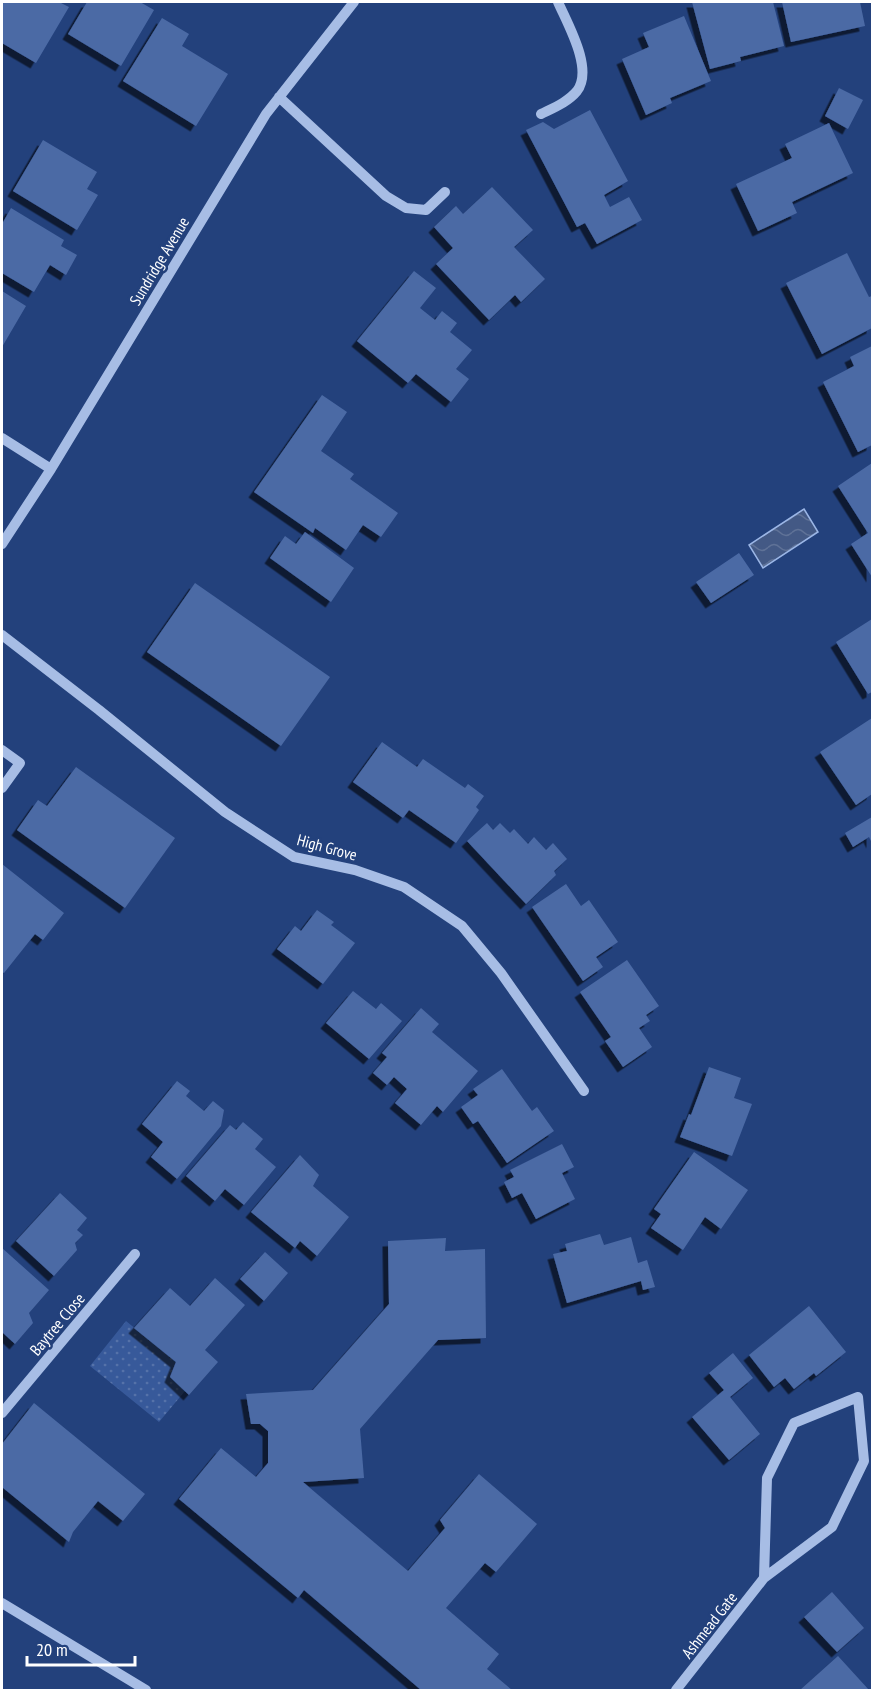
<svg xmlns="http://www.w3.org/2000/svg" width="874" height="1692" viewBox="0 0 874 1692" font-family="'PT Sans Narrow',sans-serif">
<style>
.garden{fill:url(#garden-dots)}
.water{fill:url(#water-waves);stroke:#9bb6e6;stroke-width:1.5}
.building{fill:#4b6aa5;filter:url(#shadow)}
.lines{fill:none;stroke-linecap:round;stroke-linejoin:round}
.minor{stroke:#a7bde5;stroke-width:10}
.labels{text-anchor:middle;stroke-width:5;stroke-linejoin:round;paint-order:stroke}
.street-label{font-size:16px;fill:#fff;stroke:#23417c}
</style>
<defs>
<pattern id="garden-dots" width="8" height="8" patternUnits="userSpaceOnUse" patternTransform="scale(1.5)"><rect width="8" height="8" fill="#37599a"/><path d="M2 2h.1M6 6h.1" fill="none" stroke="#5572a9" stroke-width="1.8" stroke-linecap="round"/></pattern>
<pattern id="water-waves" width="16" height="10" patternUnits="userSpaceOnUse" patternTransform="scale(1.5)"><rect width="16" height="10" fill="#435985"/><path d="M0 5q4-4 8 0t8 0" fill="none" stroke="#5f7297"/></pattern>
<filter id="shadow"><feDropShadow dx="-5.5" dy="5.5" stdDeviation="0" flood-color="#0009"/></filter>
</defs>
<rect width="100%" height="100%" fill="#23417c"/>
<!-- garden -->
<path class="garden" d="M126,1321l50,41 -6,15 15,14 -26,31 -69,-56z"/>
<!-- water -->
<path class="water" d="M804,509l14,23 -55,36 -14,-23z"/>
<!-- building -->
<path class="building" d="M2,2h57l10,5 -33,56 -34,-20z
M87,2h53l14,8 -33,56 -53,-32z
M692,2h81l11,44 -44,11 1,4 -31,8z
M782,2h78l5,24 -74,16z
M684,16l27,65 -41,17 2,5 -26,12 -24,-56 27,-12 -6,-14z
M162,18l27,16 -7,12 46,28 -32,52 -73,-45z
M839,88l24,12 -15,29 -23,-13z
M590,110l38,71 -24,14 6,12 19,-10 13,23 -45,24 -12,-21 -8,4 -51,-97 17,-8 11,7z
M829,123l24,50 -61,29 5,11 -39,18 -22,-47 56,-26 -7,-14z
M43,140l54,32 -10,17 11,6 -21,35 -64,-39z
M492,187l41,43 -19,17 31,32 -24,23 -6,-7 -26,25 -53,-56 17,-16 -19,-21 22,-21 7,8z
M11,208l53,32 -3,6 16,9 -11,20 -16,-10 -16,27 -32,-19v-49z
M847,253l22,44 3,-1v32l-50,26 -36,-71z
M414,271l22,17 -16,20 15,12 7,-9 15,12 -7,9 22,18 -16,19 13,10 -18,23 -35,-28 -8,9 -51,-42z
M2,291l24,15 -24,41z
M872,346v99l-14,7 -35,-70 31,-16 -4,-9z
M322,395l25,17 -26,39 33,23 -4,5 48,34 -17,24 -18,-12 -17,25 -31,-22 -2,5 -59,-41z
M872,463v114l-21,-33 17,-11 -30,-47z
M305,532l49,36 -23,34 -61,-44 15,-22 11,8z
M739,553l15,22 -43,28 -15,-21z
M195,583l135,94 -49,69 -134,-94z
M872,619v73l-4,2 -32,-52z
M872,718v76l-16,11 -36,-53z
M382,742l35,25 6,-8 42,29 3,-4 16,12 -8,11 3,3 -23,33 -47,-33 -6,8 -50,-36z
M76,767l99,71 -50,70 -108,-78 21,-30 9,6z
M872,817v26l-3,-6 -16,10 -8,-14z
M487,823l6,7 7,-7 10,10 4,-4 14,15 6,-7 12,13 7,-7 14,16 -13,12 2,4 -30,29 -59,-63z
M2,864l62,49 -21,27 -8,-6 -31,39 -2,-1z
M566,884l15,22 8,-6 29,42 -22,15 7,10 -20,14 -51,-74z
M317,910l17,12 -3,3 24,18 -32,41 -46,-35 18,-23 6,5z
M627,960l32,46 -13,9 4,6 -11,7 13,19 -29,20 -18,-26 6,-4 -31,-45z
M353,991l23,18 5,-6 21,18 -33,38 -43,-36z
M421,1008l18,16 -7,8 46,39 -35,41 -6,-6 -16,19 -26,-22 12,-14 -13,-12 -7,8 -14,-12 14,-16 -5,-4z
M709,1067l32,11 -7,20 18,6 -20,52 -52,-19 9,-23 2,1z
M502,1069l30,42 5,-4 17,24 -47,32 -29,-42 -5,3 -12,-17 17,-12 -5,-6z
M177,1081l13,10 -4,5 18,15 9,-10 11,9 -3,16 -44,53 -26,-22 12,-15 -21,-18z
M243,1122l20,17 -8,10 21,18 -32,38 -19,-16 -10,12 -29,-25 44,-51 6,5z
M562,1144l12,23 -12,6 13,26 -39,20 -14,-26 -10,5 -8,-16 10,-5 -4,-7z
M694,1152l54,38 -27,39 -16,-12 -22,33 -32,-22 10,-14 -7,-5z
M300,1155l19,20 -6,11 36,31 -32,39 -17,-15 -5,7 -44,-36z
M60,1193l27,25 -10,12 6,5 -8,8 2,7 -23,26 -38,-35z
M600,1234l4,11 27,-8 7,26 9,-3 8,27 -12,3 -2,-9 -74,22 -14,-49 14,-3 -2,-7z
M446,1238l-1,13 40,-2 1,89 -48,2 -78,89 4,49 -61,4 105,89 37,-43 -5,-8 39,-46 58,50 -41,48 -11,-9 -39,45 53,46 -12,15 25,21h-91l-117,-100 -6,8 -119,-99 42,-51 35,29 12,-14v-32l-8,-7h-9l-5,-30 67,-4 76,-86 -1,-63z
M2,1248l47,42 -20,23 4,10 -18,21 -13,-12z
M265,1252l23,21 -24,28 -24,-22z
M215,1278l30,27 -40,45 13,12 -29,33 -19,-18 6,-15 -42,-34 36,-40 20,18z
M809,1306l37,46 -30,24 -2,-3 -20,16 -9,-11 -11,9 -25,-32z
M733,1353l20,25 -23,19 30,37 -31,26 -37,-43 32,-27 -15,-17z
M34,1403l111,91 -22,27 -25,-20 -25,31 -4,10 -67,-55v-43z
M832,1592l32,36 -27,24 -33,-35z
M838,1656l31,34h-69z"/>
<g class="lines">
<!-- minor -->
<path class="minor" d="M279,97l107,99 20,12 20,2 19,-18
M541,114c12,-6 27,-12 36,-23 17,-22 -10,-68 -19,-89
M2,438l49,31
M2,544l49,-75 215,-355 88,-112
M2,635l97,75 126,102 69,45 61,13 49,17 58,39 39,47 83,118
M2,750l18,13 -18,25
M2,1413l133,-159
M2,1603l144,87
M676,1690l88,-112 68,-51 32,-66 -6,-64 -64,26 -27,55 -3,100"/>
</g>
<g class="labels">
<!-- street labels -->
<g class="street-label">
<text transform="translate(159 261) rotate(-59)" y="6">Sundridge Avenue</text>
<text transform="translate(327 847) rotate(15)" y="6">High Grove</text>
<text transform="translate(57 1324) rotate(-50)" y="6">Baytree Close</text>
<text transform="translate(709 1625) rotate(-52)" y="6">Ashmead Gate</text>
</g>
</g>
<!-- border -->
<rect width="874" height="1692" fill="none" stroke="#ffffff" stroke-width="6"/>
<!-- scale -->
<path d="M27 1656v9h108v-9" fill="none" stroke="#ffffff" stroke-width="3"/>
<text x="36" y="1656" font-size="18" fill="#ffffff" stroke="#23417c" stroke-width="4.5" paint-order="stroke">20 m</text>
</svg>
